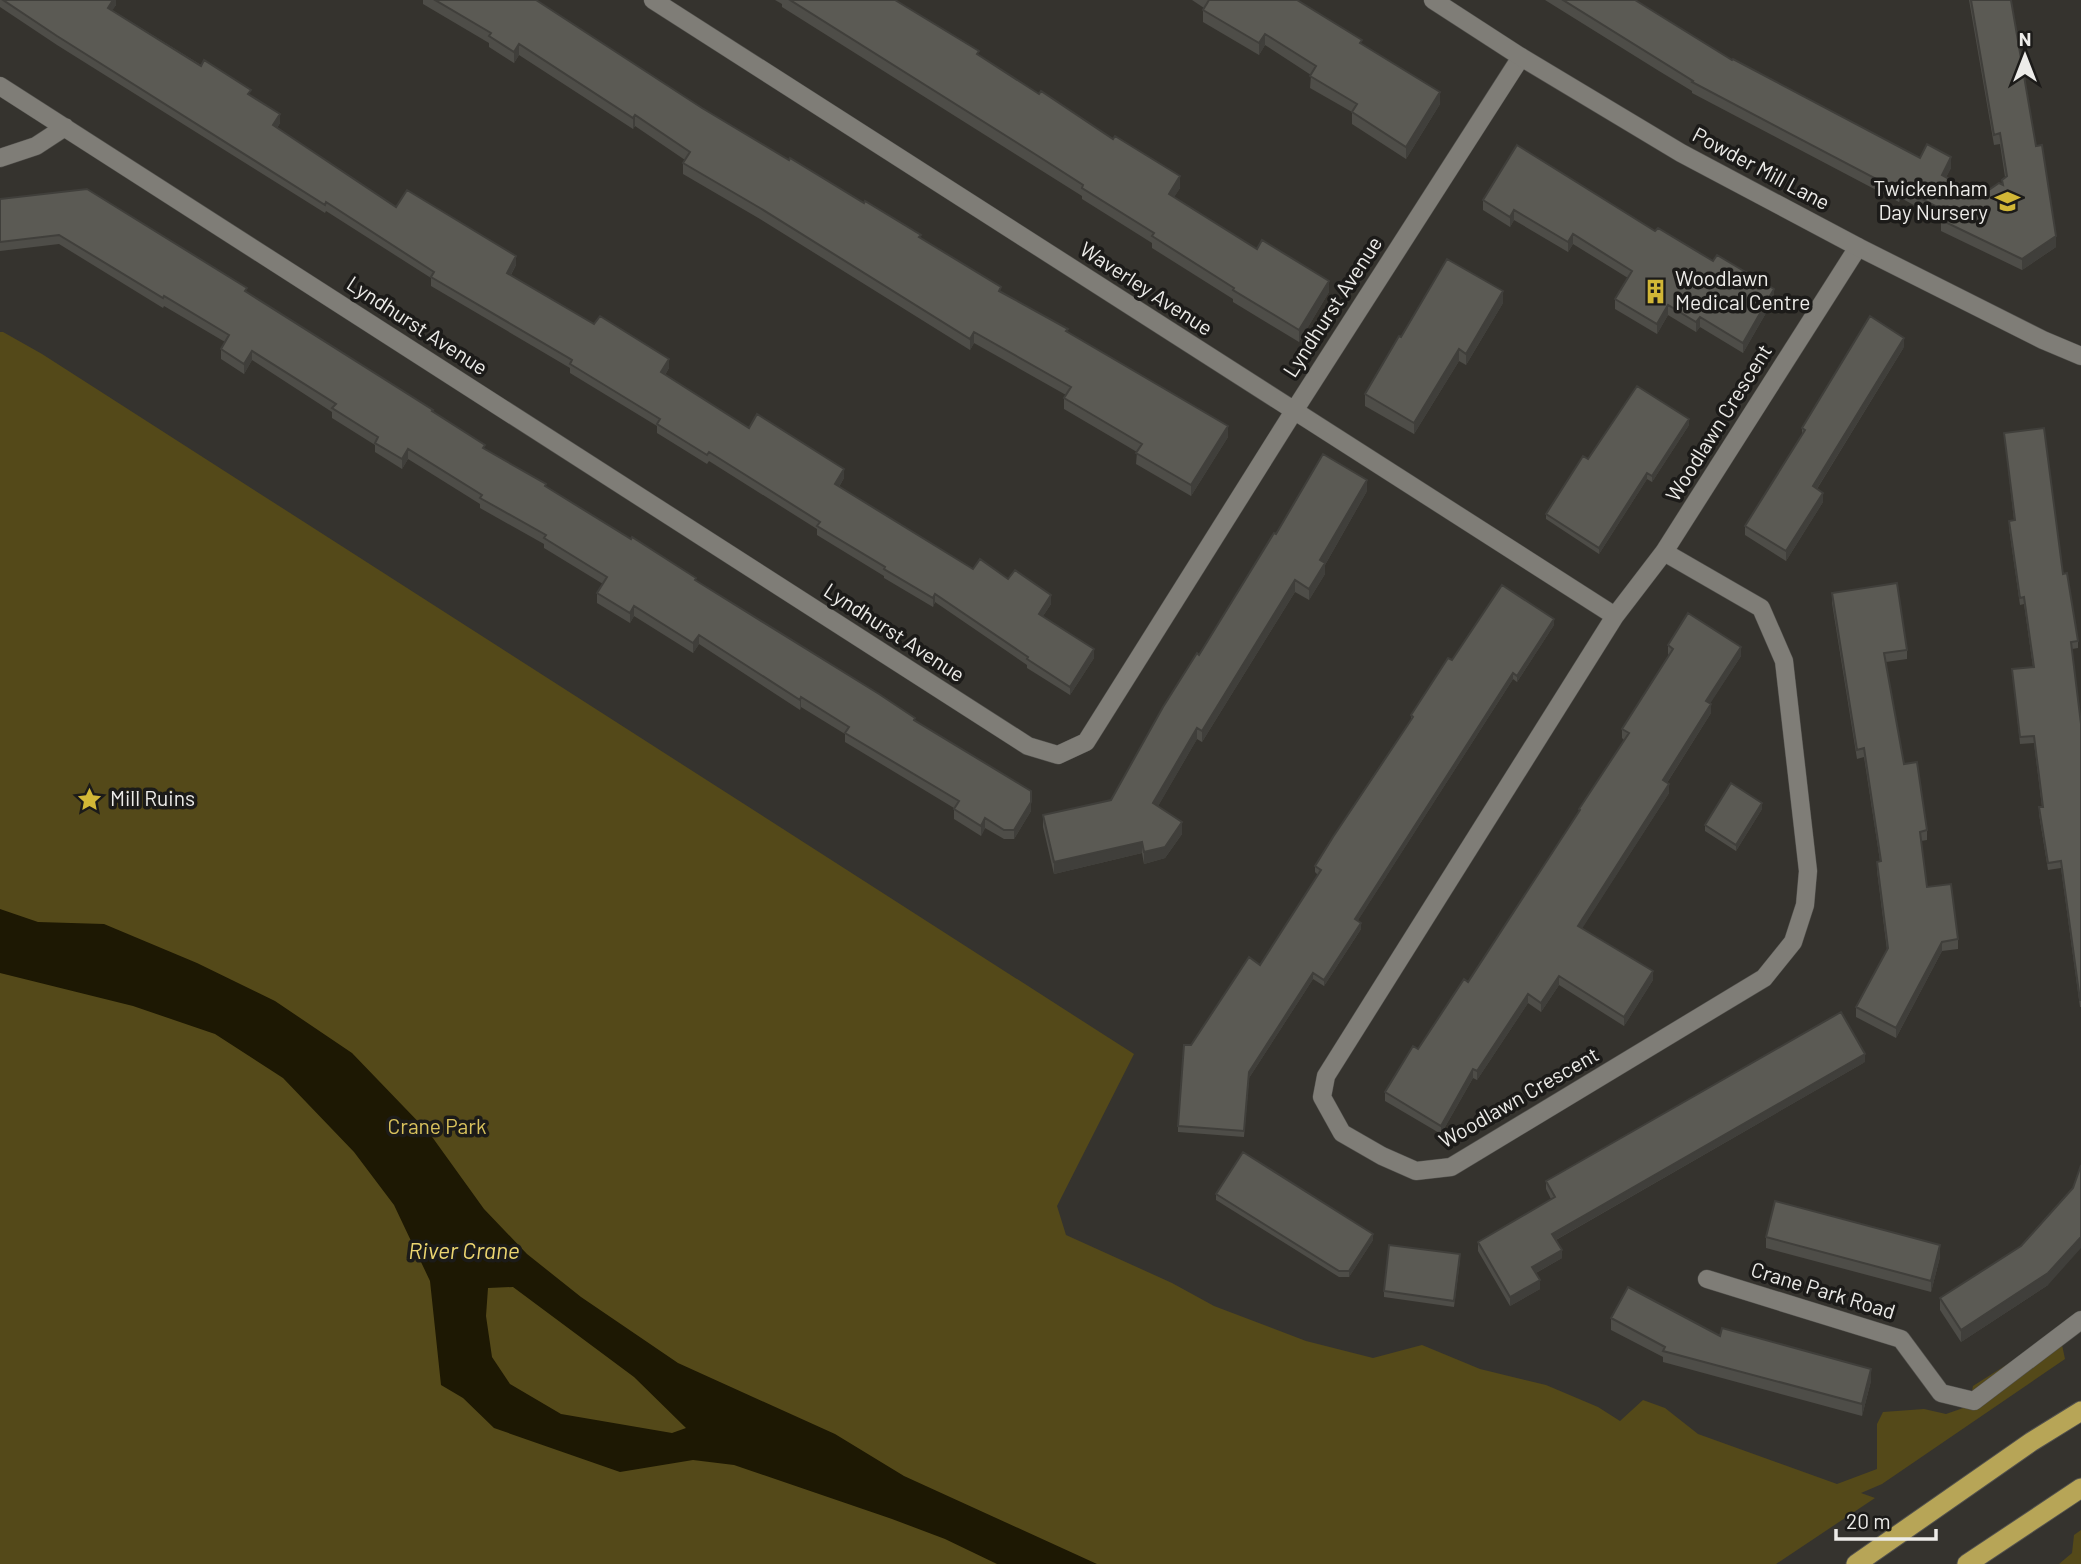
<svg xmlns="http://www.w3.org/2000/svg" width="2081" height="1564" viewBox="0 0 2081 1564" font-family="Barlow,sans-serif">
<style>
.green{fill:#544919}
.water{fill:#1d1803;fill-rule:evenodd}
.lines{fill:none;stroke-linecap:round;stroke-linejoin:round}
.minor-casing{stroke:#52514d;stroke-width:19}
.tertiary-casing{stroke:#52514d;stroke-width:19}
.trunk-casing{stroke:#52514d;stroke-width:21}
.minor{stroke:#7f7d77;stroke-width:18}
.tertiary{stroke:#7f7d77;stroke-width:18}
.trunk{stroke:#b7a557;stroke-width:19}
.wall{fill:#4e4d48}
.shaded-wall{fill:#403f3b}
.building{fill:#5b5a54;stroke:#403f3b;stroke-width:2}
.labels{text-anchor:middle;stroke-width:7;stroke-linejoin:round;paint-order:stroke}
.street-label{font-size:21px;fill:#edece9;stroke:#1c1b19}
.poi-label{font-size:21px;fill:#edece9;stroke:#1c1b19;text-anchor:start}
.park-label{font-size:21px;fill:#d9c25d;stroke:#1c1b19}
.water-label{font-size:23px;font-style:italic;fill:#ecd570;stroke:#1c1b19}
</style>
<rect width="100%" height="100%" fill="#35332e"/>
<!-- green -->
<path class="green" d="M0,332h3l39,22 1092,700 -77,152 9,29 106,48 42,23 92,35 67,17 49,-13 58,24 66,16 52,22 22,14 23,-21 22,8 33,26 139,50 40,-15v-45l6,-12 41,-3 22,5 23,-8 4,-20 71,-45 18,4 3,14 -183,125 -21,9 14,5 -99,66h-1776z
M2081,1530v34h-22l13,-11 2,-18z"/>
<!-- water -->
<path class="water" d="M0,909l38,13 66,2 93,39 78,38 77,52 78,81 54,75 43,45 54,43 97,66 157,71 69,42 193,88h-100l-52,-25 -53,-20 -158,-54 -41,-5 -73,12 -126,-44 -31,-30 -22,-13 -11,-104 -36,-76 -40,-53 -71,-74 -68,-44 -82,-28 -133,-33zM513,1287l121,90 52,51 -14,5 -111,-19 -51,-30 -18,-27 -6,-41 2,-28z"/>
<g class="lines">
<defs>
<path id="minor" d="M653,0l962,616
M0,86l1028,660 30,9 28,-13 208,-331 227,-354
M0,158l36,-12 29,-19
M1664,552l97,56 23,53 24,210 -3,34 -12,37 -29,36 -313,189 -35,4 -34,-15 -40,-23 -20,-36 4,-21 289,-460 49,-64 194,-305
M1707,1279l194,60 40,54 33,8 107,-81"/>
<path id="tertiary" d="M1433,0l88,57 160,96 177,94 185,93 38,16"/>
<path id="trunk" d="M1856,1564l175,-122 50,-31
M1967,1564l114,-76"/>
</defs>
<!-- minor casing -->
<use href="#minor" class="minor-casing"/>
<!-- tertiary casing -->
<use href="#tertiary" class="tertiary-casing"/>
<!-- trunk casing -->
<use href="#trunk" class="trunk-casing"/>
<!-- minor -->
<use href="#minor" class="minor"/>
<!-- tertiary -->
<use href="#tertiary" class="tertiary"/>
<!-- trunk -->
<use href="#trunk" class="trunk"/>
</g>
<!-- wall -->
<path class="wall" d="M0,0h116v5l-4,5 139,86 29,27 -3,5 119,79 120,58 -5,10 158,93 -4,7 84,53 95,50 -5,9 134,82 35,10 43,25 -8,12 51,42 -24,37 -43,-27v-3l-92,-63 -2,5 -49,-29v-2l-67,-41v-6l-108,-68 -2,3 -50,-31v-7l-87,-53v-5l-139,-82v-8l-105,-67 -1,2 -268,-168 -57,-38z
M423,0h113l166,108 219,131 80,53 67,40 160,105 -37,59 -55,-32 1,-12 -73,-43v-11l2,-3 -92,-52 -4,7 -210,-131 -77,-45v-11l2,-3 -50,-34 -2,3 -114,-74 -5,8 -25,-16v-4l-66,-39z
M775,0h120l285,188 -6,9 83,52 72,43 -30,50 -66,-40v-3l-81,-51v-5l-70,-44v-3l-300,-189v-3z
M1192,0h105l65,44 78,60 -34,55 -54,-35v-12l-42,-24 1,-13 -46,-30 -6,10 -56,-33v-12l1,-2z
M1545,0h90l97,60 188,98 31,10 -5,9 34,19 22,-12v-4l3,-3 -5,-33 -6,1 -25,-145h42l25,146 20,101 -34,23 -81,-39v-11l-40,-22 -2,4 -207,-109v-2l-33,-20z
M0,199l247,93 186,120 52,37 211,132 219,140 116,90 -17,28h-10l-19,-11 -4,8 -27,-17v-11l-109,-66v-8l-44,-27 -1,3 -101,-66 -6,9 -59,-37 -4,7 -33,-20v-10l6,-9 -59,-36v-4l-64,-36v-4l-72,-45 -6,10 -27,-17v-7l-43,-27v-6l-80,-52 -8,14 -23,-15v-10l4,-7 -61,-36 -1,2 -104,-64 -59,7z
M1483,200l172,31 119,68 -31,54 -43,-26 -4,5 -28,-17 -11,19 -42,-25v-10l13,-21 -55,-34 -5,8 -54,-32 -4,7 -27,-17z
M1503,303l-37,62 -7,-4 -45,73 -49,-28v-12l36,-57z
M1904,347l-87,142 6,13 -37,59 -41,-26v-9l57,-90v-8z
M1689,425l-37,57 -5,-3 -48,75 -53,-35v-5l42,-55z
M2004,433l59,141 15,67v7l-6,1 9,75v283h-1l-19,-139 -13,2 -9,-56v-7h3l-8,-64 -14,1 -8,-75 21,-2 -9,-63 -4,1 -11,-77v-7l5,-1z
M1367,491l-42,74v9l-16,26 -14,-8 -93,150 -5,-3 -39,67 24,28 -17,24 -21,6 -2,-11 -88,21 -11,-47v-12l68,-15 88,-145 77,-121z
M1832,593l75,57v9l-21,3 18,102 23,66v10l-6,1 6,46 31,52v10l-16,2 -46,87 -40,-21v-10l31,-57 -10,-79v-9l3,-1 -16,-104 -7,2 -25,-156z
M1554,625l-37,57 -4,-3 -155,241 3,9 -37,57 -11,-7 -64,99 -5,59 -66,-5v-6l13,-81 69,-80 58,-90 -3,-3v-6l96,-146v-5l41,-55z
M1668,645l73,11 -31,47 1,10 -44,70 2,10 -87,135 71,52 -29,46 -65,-41 -18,27 -13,-9 -51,77 -4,-2 -32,56 -56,-33v-9l83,-110 111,-169v-4l45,-69 -2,-2v-9l47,-74 -1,-1z
M1762,809l-26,42 -31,-20v-6z
M1865,1062l-309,178 6,18 -26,15 4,16 -30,17 -32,-55v-9l73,-43 -5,-10v-8z
M2073,1188l-25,97 -87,57 -21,-32v-12l81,-52z
M1216,1194l157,46 -24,37h-10l-123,-77z
M1766,1237l174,20 -9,35 -165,-44z
M1460,1260l-6,47 -70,-10v-6z
M1611,1318l109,18 151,45 -9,35 -199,-54v-5l-52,-27z"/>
<!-- shaded-wall -->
<path class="shaded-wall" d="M113,0h3v5l-8,12v-9z
M1265,34v11l-6,10v-12z
M519,44v11l-5,8v-11z
M1440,92v12l-34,55v-12z
M280,114v9l-7,11v-9z
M635,115v11l-2,3v-11z
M1951,157v11l-9,18v-11z
M1180,176v12l-11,17v-11z
M1901,188v10l-2,4v-11z
M1514,210v10l-4,7v-10z
M1573,234v10l-5,8v-10z
M2056,236v11l-34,23v-11z
M516,256v9l-9,17v-9z
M1329,281v11l-30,50v-12z
M1774,289v10l-31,54v-10z
M1503,291v12l-37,62v-11z
M1668,305v10l-11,19v-10z
M1700,317v10l-4,5v-10z
M974,332v11l-4,7v-11z
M1904,338v9l-91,148v-9z
M1459,349v12l-45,73v-11z
M252,351v9l-8,14v-10z
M669,359v9l-8,13v-9z
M1689,419v6l-37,57v-6z
M1228,426v11l-37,59v-11z
M408,449v10l-6,10v-10z
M844,469v9l-9,15v-9z
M1647,473v6l-48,75v-6z
M1367,480v11l-42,74v9l-16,26v-11l11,-29z
M1823,493v9l-37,59v-10z
M1295,580v12l-93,150v-11z
M935,594v8l-2,5v-9z
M1051,595v9l-12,18v-8z
M634,606v10l-4,7v-10z
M1554,619v6l-37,57v-6z
M699,635v9l-6,9v-10z
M1741,647v9l-35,54v-9z
M1094,649v9l-24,37v-8z
M1513,673v6l-158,246v-6z
M801,697v10l-1,3v-10z
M1711,704v9l-48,76v-9z
M1197,728v11l-44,76v-12z
M1669,784v9l-91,142v-9z
M1031,802v9l-17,28v-9z
M1762,803v6l-26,42v-6z
M985,818v10l-4,8v-10z
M1182,822v12l-17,24 -21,6v-12z
M1142,842v11l-88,21v-12z
M1361,923v6l-37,57v-6z
M1942,942v9l-46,87v-10z
M1653,971v9l-29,46v-9z
M1313,973v6l-64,99 -5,59 5,-65z
M1559,976v9l-18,27v-9z
M1528,994v9l-51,77v-9z
M1865,1054v8l-313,180v-8z
M1473,1069v9l-32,56v-8z
M1373,1234v6l-24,37v-6z
M2081,1237v11l-33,37 -87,57v-12z
M1940,1245v12l-9,35v-11z
M1562,1250v8l-30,17v-8z
M1540,1280v9l-30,17v-9z
M1871,1369v12l-9,35v-12z"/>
<!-- building -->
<path class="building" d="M3,0h110l-5,8 93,58 3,-6 47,30 -3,4 32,20 -7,11 123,82 11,-17 109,66 -9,17 87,51 6,-8 69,43 -8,13 88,56 8,-14 87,55 -9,15 138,85 7,-10 28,20 7,-9 36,25 -12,19 55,35 -24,38 -43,-28 1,-2 -93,-63 -2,4 -49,-29 1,-2 -68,-41 3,-4 -111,-70 -2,3 -50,-31 3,-5 -90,-55 2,-4 -141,-83 3,-5 -108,-70 -1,3 -268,-169z
M435,0h101l166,108 87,52 1,-2 74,45 1,-2 56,34 -2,2 82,50 -2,4 69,38 -2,2 162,95 -37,59 -55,-32 6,-9 -78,-46 7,-11 -97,-55 -4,7 -210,-131 -77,-45 7,-11 -55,-37 -2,3 -114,-74 -5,8 -25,-16 2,-3z
M790,0h105l84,51 -2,3 62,40 2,-3 72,48 2,-3 65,40 -11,18 88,55 5,-9 67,41 -30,49 -66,-40 1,-2 -82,-52 2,-3 -72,-45 1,-3 -45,-29z
M1209,0h88l65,40 -2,3 80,49 -34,55 -54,-35 5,-8 -47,-28 6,-10 -51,-32 -6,9 -56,-33z
M1563,0h72l97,60 1,-1 187,99 7,-14 24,13 -9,18 38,21 19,-13 4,2 -1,-5 5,-4 -7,-43 -6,2 -23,-135h40l25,146 6,-1 14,91 -34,23 -81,-39 4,-9 -44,-23 -2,3 -207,-109 1,-1z
M1517,145l138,86 3,-3 55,33 4,-6 57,34 -31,54 -43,-26 -4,5 -28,-17 -11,19 -42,-25 17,-28 -59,-37 -5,8 -54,-32 -4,7 -27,-17z
M87,189l160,99 -2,3 188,119 -1,1 53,34 -2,3 63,36 -1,2 86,53 1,-2 64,41 -1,2 184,114 36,24 -1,2 117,71v11l-17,28h-10l-19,-12 -4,8 -27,-17 5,-8 -114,-68 4,-6 -48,-30 -1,3 -101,-65 -6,8 -59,-37 -4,7 -33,-20 10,-16 -63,-39 2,-3 -66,-37 2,-3 -74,-46 -6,10 -27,-16 3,-6 -46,-29 4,-4 -84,-53 -8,13 -23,-15 8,-14 -65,-39 -1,2 -104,-63 -59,7v-43z
M1447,259l56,32 -37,63 -7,-5 -45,74 -49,-29 34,-58 2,1z
M1870,316l34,22 -91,148 10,7 -37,58 -41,-25 60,-96 -3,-2z
M1637,386l52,33 -37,57 -5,-3 -48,75 -53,-34 37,-58 5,3z
M2044,428l19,146 4,-1 11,68 -7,1 10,82v276h-1l-19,-139 -13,2 -9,-56h4l-9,-71 -14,1 -8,-68 22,-2 -10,-70 -4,1 -11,-77 6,-1 -11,-87z
M1323,454l44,26 -47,80 5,3 -16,26 -14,-9 -93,151 -5,-3 -44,75 29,19 -17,25 -21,5 -2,-10 -88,20 -11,-47 68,-15 52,-93 34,-54 2,2 75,-122 2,1z
M1897,583l10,67 -23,3 20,111 13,-2 10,68 -7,2 7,55 24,-3 7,55 -16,3 -46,86 -40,-21 32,-59 -11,-86 4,-1 -17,-113 -7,2 -25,-157z
M1502,585l52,34 -37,57 -4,-3 -158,246 6,4 -37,57 -11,-7 -64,99 -5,59 -66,-5 6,-81h7l58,-88 11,8 61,-95 -6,-4 18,-29 80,-120 -2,-2 37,-57 4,2z
M1688,613l53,34 -35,54 5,3 -48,76 6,4 -91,142 75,45 -29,46 -65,-41 -18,27 -13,-9 -51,77 -4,-2 -32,57 -56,-34 28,-46 5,3 46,-70 4,3 112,-172 -1,-1 50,-76 -7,-4 51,-80 -5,-4z
M1731,783l31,20 -26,42 -31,-20z
M1841,1012l24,42 -313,180 10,16 -30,17 8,13 -30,17 -32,-55 77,-45 -9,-16z
M1243,1152l130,82 -24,37h-10l-123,-77z
M2081,1165v72l-33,36 -87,57 -21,-32 81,-52 52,-58z
M1775,1201l165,44 -9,36 -165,-44z
M1389,1245l71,9 -6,47 -70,-10z
M1628,1287l92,49 2,-8 149,41 -9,35 -199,-53 2,-4 -54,-29z"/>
<!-- icons -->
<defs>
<symbol id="school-bare" viewBox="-9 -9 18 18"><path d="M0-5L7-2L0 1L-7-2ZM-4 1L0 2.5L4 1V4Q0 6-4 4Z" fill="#d2b736" stroke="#1c1b19" stroke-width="2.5" paint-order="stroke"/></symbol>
<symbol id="building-bare" viewBox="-9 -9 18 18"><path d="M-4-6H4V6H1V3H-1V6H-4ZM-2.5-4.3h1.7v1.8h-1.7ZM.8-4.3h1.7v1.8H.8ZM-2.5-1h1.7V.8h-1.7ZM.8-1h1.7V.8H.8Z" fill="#d2b736" stroke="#1c1b19" stroke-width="2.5" paint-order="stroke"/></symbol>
<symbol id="sight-bare" viewBox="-9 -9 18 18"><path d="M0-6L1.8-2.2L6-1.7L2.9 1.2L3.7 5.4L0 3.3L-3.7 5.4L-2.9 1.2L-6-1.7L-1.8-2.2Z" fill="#d2b736" stroke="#1c1b19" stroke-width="2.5" paint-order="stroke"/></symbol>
</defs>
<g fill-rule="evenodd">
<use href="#school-bare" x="1990" y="184" width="35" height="35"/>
<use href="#building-bare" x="1638" y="274" width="35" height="35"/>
<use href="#sight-bare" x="72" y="782" width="35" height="35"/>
</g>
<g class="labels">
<!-- street labels -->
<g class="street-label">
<text transform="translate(1761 169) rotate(28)" y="7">Powder Mill Lane</text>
<text transform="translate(1146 289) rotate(33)" y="7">Waverley Avenue</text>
<text transform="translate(1333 307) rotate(-57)" y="7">Lyndhurst Avenue</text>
<text transform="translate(417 326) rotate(33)" y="7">Lyndhurst Avenue</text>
<text transform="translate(1719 423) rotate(-58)" y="7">Woodlawn Crescent</text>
<text transform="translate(894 633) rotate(33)" y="7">Lyndhurst Avenue</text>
<text transform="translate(1519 1098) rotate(-30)" y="7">Woodlawn Crescent</text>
<text transform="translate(1823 1291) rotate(17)" y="7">Crane Park Road</text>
</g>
<!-- poi labels -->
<g class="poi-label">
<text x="1988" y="196" text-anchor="end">Twickenham<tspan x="1988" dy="24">Day Nursery</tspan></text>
<text x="1675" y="286">Woodlawn<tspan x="1675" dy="24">Medical Centre</tspan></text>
<text x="110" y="806">Mill Ruins</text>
</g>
<!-- park labels -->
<g class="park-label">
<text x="437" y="1134">Crane Park</text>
</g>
<!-- water labels -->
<g class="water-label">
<text x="464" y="1259">River Crane</text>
</g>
</g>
<!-- north arrow -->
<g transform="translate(2025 56)" stroke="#1c1b19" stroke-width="5" paint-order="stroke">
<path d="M0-5L12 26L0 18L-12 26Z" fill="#edece9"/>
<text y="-10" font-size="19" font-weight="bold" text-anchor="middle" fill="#edece9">N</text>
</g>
<!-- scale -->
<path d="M1836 1529v10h100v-10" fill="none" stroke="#edece9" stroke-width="3.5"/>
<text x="1846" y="1529" font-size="21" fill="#edece9" stroke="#1c1b19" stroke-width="5" paint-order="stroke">20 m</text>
</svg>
